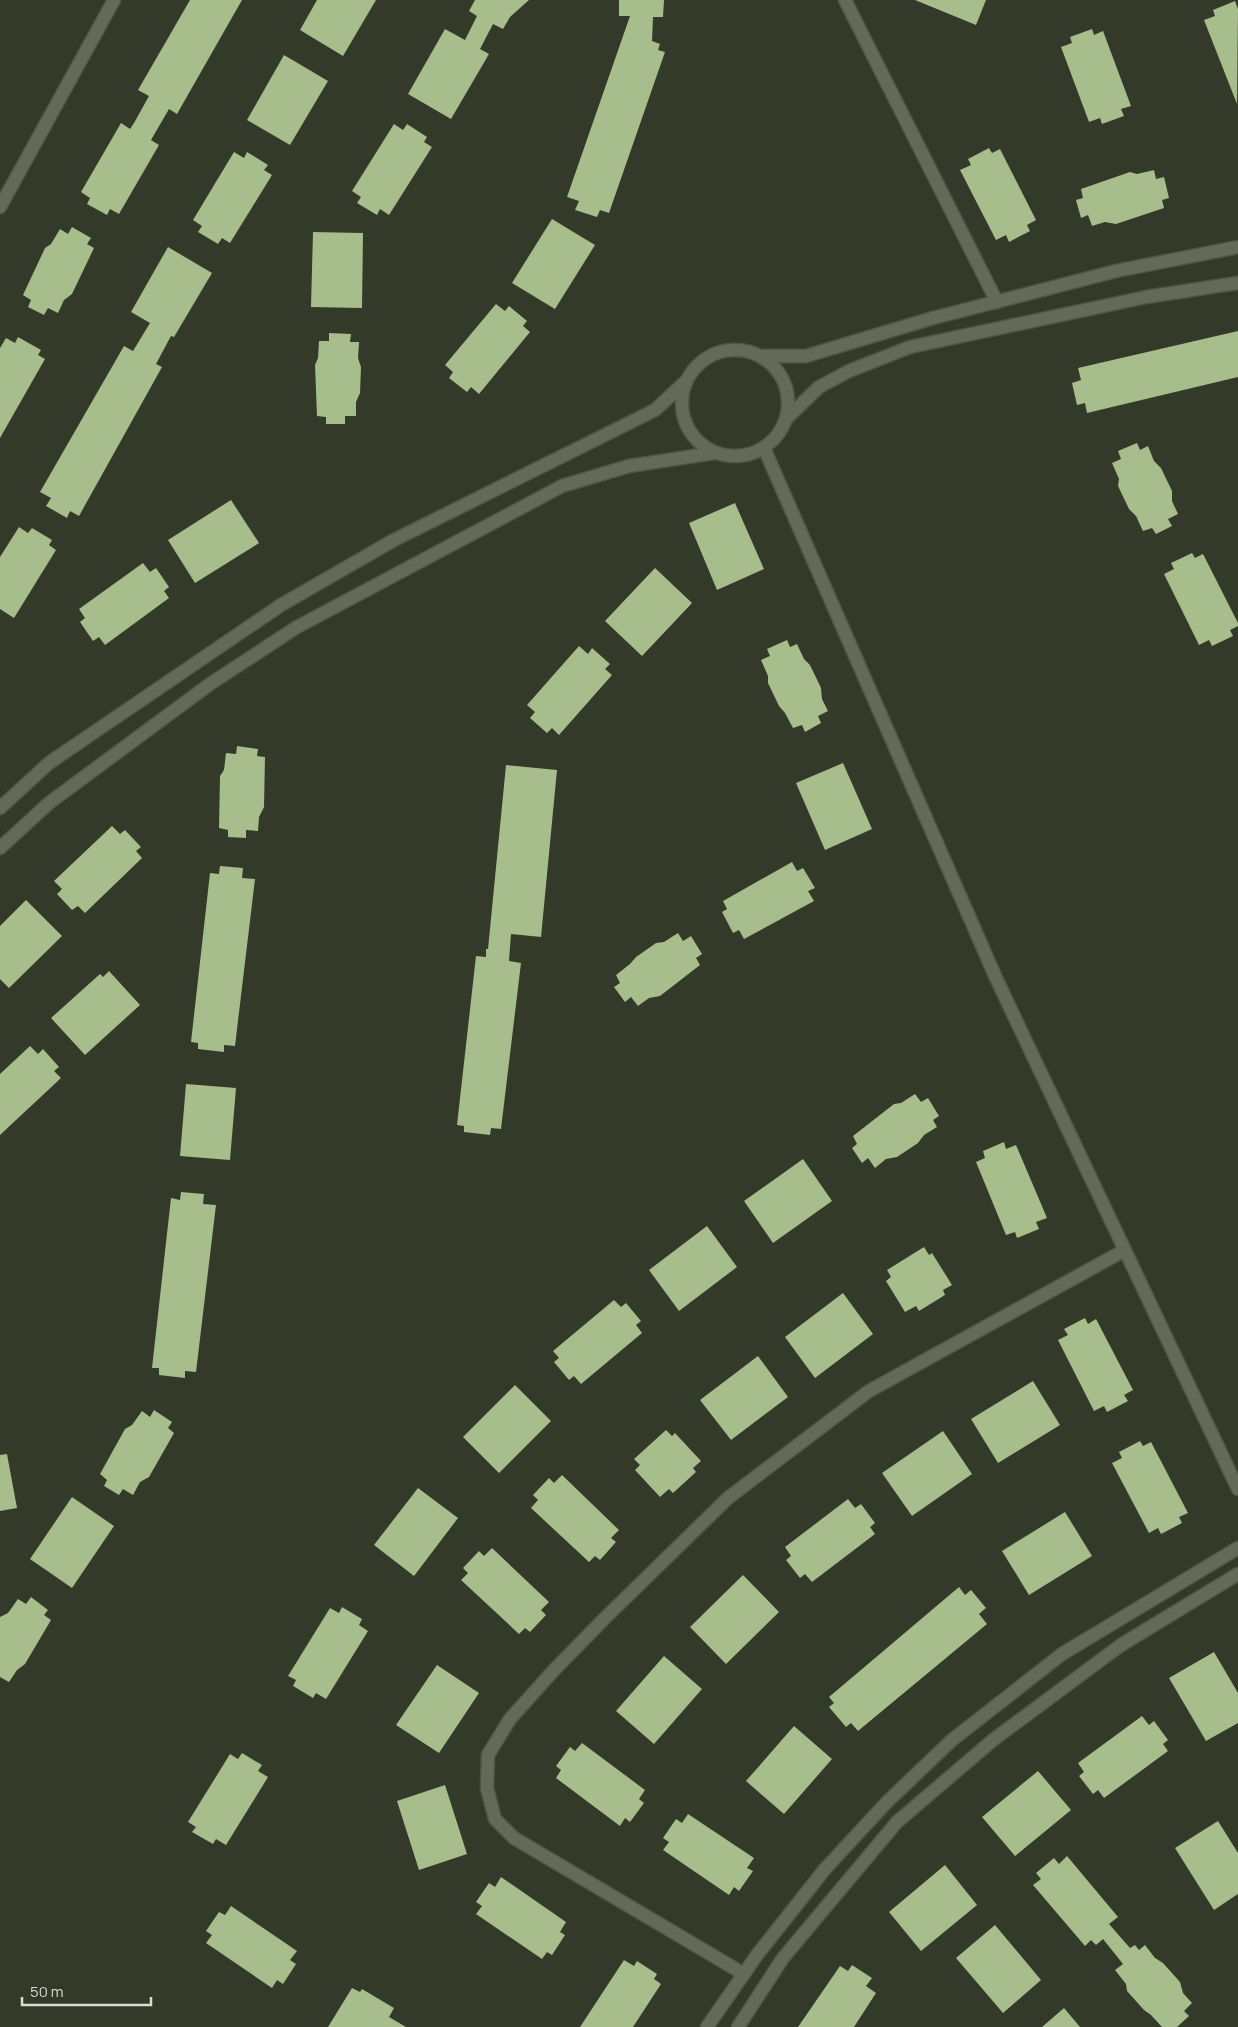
<svg xmlns="http://www.w3.org/2000/svg" width="1238" height="2027" viewBox="0 0 1238 2027" font-family="Manrope,sans-serif">
<style>
.building{fill:#a7bd8b}
.lines{fill:none;stroke-linecap:round;stroke-linejoin:round}
.street-casing{stroke:#4f5647;stroke-width:15}
.secondary-casing{stroke:#4f5647;stroke-width:15}
.street{stroke:#636b58;stroke-width:12}
.secondary{stroke:#636b58;stroke-width:12}
</style>
<rect width="100%" height="100%" fill="#333a29"/>
<!-- building -->
<path class="building" d="M190,0h52l-65,114 -8,-5 -18,31 8,5 -40,69 -9,-5 -3,6 -20,-11 3,-6 -9,-6 40,-69 9,6 4,-6 15,-27 -11,-6z
M317,0h59l-33,56 -43,-26z
M475,0h54l-19,17 -7,12 -10,-5 -13,25 9,5 -38,65 -43,-25 37,-65 20,11 12,-24 -8,-5z
M619,0h45l-1,17h-10l-1,24 8,3 -2,6 7,2 -56,161 -9,-3 -3,7 -22,-7 4,-9 -12,-4 63,-181h-11z
M915,0h71l-10,25z
M1235,1l3,8 -1,95 -33,-84 11,-4 -2,-6z
M1092,29l2,6 9,-4 28,75 -10,3 3,7 -22,8 -2,-6 -11,4 -28,-75 11,-4 -2,-6z
M284,55l44,26 -38,64 -43,-25z
M394,124l9,6 4,-6 20,13 -3,5 8,5 -43,68 -9,-6 -3,6 -20,-12 4,-6 -9,-6z
M989,148l3,5 8,-4 36,71 -9,5 3,6 -21,11 -3,-7 -10,5 -36,-70 11,-5 -3,-6z
M234,152l10,6 3,-6 21,13 -4,5 8,5 -42,68 -8,-5 -4,6 -20,-12 4,-6 -9,-6z
M1154,170l2,9 8,-2 5,21 -7,2 2,8 -48,16 -11,-2 -13,4 -4,-11 -7,3 -5,-18 7,-2 -2,-9 49,-17 7,2z
M552,219l43,26 -40,64 -43,-26z
M72,227l19,11 -4,6 7,4 -22,46 -8,6 -6,13 -10,-5 -4,7 -16,-8 3,-7 -8,-5 22,-47 6,-4 9,-15 8,5z
M313,232l50,1 -1,75 -51,-1z
M168,247l44,26 -38,64 -3,-1 -15,28 6,3 -83,149 -9,-5 -3,7 -21,-12 5,-8 -11,-6 84,-146 9,5 17,-28 -19,-11z
M496,304l9,7 4,-5 18,15 -4,5 7,6 -51,62 -8,-7 -4,5 -18,-14 4,-6 -8,-7z
M1238,331v46l-151,36 -2,-10 -8,2 -5,-22 9,-3 -3,-12z
M329,333l22,1 -1,8h9l-1,16 3,9 -1,26 -4,9v14h-11v8h-19v-7l-9,-1 -2,-51 3,-7 1,-17h10z
M18,337l23,13 -3,5 7,4 -45,79v-90l6,-10 9,5z
M1137,443l3,7 8,-4 6,15 7,7 11,23v10l6,13 -10,5 4,7 -16,8 -4,-6 -9,3 -7,-15 -7,-7 -11,-23 1,-7 -7,-16 9,-4 -3,-8z
M231,500l28,43 -64,40 -27,-43z
M735,503l29,66 -47,21 -28,-67z
M19,527l9,6 4,-5 20,12 -3,5 7,5 -42,68 -14,-9v-52z
M1192,553l3,5 8,-4 35,69v3l-8,4 3,6 -21,10 -3,-6 -10,5 -35,-71 10,-5 -3,-6z
M143,563l7,9 6,-4 13,19 -5,4 5,7 -64,47 -6,-8 -6,4 -13,-19 5,-4 -6,-9z
M655,568l37,35 -50,53 -37,-35z
M787,640l3,7 7,-3 7,15 6,6 11,23 1,11 6,12 -10,5 3,7 -16,9 -3,-7 -9,3 -8,-15 -6,-7 -11,-23v-7l-7,-16 9,-4 -3,-7z
M579,646l9,8 4,-6 18,16 -5,5 7,6 -53,60 -7,-7 -5,5 -17,-15 5,-6 -8,-7z
M237,746l21,3 -1,7 8,1 -1,50 -5,10 -1,14 -12,-1v8l-18,-1v-7l-9,-2 1,-52 4,-6 2,-17 10,1z
M843,763l29,66 -47,21 -29,-67z
M506,765l51,5 -16,167 -30,-3 -2,27 12,2 -20,166 -10,-1 -1,7 -26,-3v-6l-7,-1 19,-169 10,1v-8h2z
M112,826l8,8 5,-4 16,17 -5,4 6,7 -57,55 -7,-7 -6,4 -15,-16 5,-5 -8,-8z
M792,862l5,9 6,-3 12,20 -7,3 6,10 -70,38 -5,-9 -6,3 -11,-21 5,-3 -4,-8z
M220,866l23,2 -1,10 13,1 -20,167 -11,-1v7l-26,-3v-6l-7,-1 19,-169 9,1z
M26,900l36,36 -53,52 -9,-9v-53z
M678,933l5,8 8,-5 11,18 -6,4 4,7 -40,31 -11,2 -11,8 -7,-9 -6,5 -11,-15 6,-4 -4,-8 14,-11 6,-7 20,-14 8,-1z
M109,971l31,34 -55,50 -34,-37 49,-44 3,3z
M30,1046l8,8 5,-5 16,18 -5,4 7,7 -61,57v-61z
M186,1084l50,4 -6,72 -50,-4z
M915,1094l6,8 7,-4 11,18 -6,4 4,7 -13,8 -6,8 -21,14 -11,2 -11,9 -7,-10 -6,5 -10,-15 5,-4 -4,-8 41,-32 7,-1z
M1004,1142l2,7 10,-4 31,73 -11,4 3,7 -22,9 -2,-6 -9,3 -30,-73 9,-4 -2,-7z
M803,1159l29,42 -59,42 -29,-42z
M181,1192l23,2 -1,10 13,1 -20,167 -11,-1v7l-26,-3v-7h-7l19,-170 9,2z
M707,1226l30,41 -58,44 -30,-41z
M924,1247l5,8 3,-2 20,32 -9,5 2,5 -26,16 -3,-5 -11,6 -19,-31 5,-4 -4,-7z
M843,1293l30,41 -58,44 -30,-41z
M614,1300l7,7 5,-4 15,18 -5,4 6,8 -61,51 -7,-8 -5,4 -15,-18 5,-4 -6,-7z
M1085,1318l3,6 8,-5 37,71 -9,5 4,6 -21,11 -3,-6 -10,5 -36,-71 10,-5 -4,-6z
M758,1356l30,41 -57,43 -31,-40z
M1033,1381l27,44 -62,38 -27,-44z
M515,1385l36,36 -52,52 -36,-36z
M154,1410l18,12 -4,6 6,5 -25,44 -9,5 -7,13 -10,-6 -4,6 -15,-9 3,-6 -7,-6 25,-45 7,-4 10,-14 8,6z
M666,1430l6,6 3,-3 26,28 -8,7 3,4 -23,21 -4,-4 -9,8 -25,-27 5,-5 -6,-6z
M943,1431l29,43 -60,42 -30,-43z
M1140,1441l3,5 8,-4 37,71 -9,4 3,6 -21,11 -3,-6 -9,5 -37,-70 10,-5 -3,-6z
M7,1454l10,54 -17,3v-56z
M562,1475l57,55 -8,8 5,4 -16,18 -5,-4 -6,6 -58,-54 7,-8 -5,-5 16,-17 5,5z
M418,1488l40,30 -44,58 -40,-31z
M72,1497l42,29 -42,62 -42,-29z
M848,1499l7,9 6,-4 14,19 -5,4 5,7 -63,48 -7,-8 -5,4 -14,-18 5,-4 -6,-9z
M1065,1512l27,44 -63,39 -27,-44z
M492,1548l57,54 -8,8 5,5 -16,17 -5,-4 -6,6 -58,-54 7,-7 -5,-5 16,-17 5,5z
M743,1575l36,37 -53,52 -36,-37z
M959,1587l6,8 6,-5 15,18 -7,6 8,10 -129,107 -7,-8 -5,4 -17,-20 5,-4 -5,-6z
M31,1597l17,13 -4,5 7,5 -26,44 -8,6 -8,12 -9,-5v-60l8,-4 10,-14 8,5z
M342,1607l20,12 -3,6 9,6 -42,68 -10,-6 -3,5 -20,-12 3,-6 -8,-4 42,-68 9,5z
M1214,1652l24,41v30l-32,18 -37,-63z
M664,1656l38,33 -48,55 -38,-33z
M437,1665l42,28 -40,60 -43,-28z
M1142,1716l7,9 5,-4 14,19 -5,4 5,7 -64,47 -6,-8 -5,4 -14,-18 5,-4 -6,-9z
M794,1726l38,33 -48,55 -38,-33z
M582,1743l63,47 -6,9 5,4 -14,19 -5,-4 -5,8 -64,-48 5,-8 -5,-4 14,-19 5,4z
M242,1753l20,12 -4,6 10,6 -42,68 -10,-6 -3,5 -21,-12 4,-5 -8,-5 42,-68 8,5z
M1038,1771l33,39 -56,46 -33,-39z
M445,1785l22,69 -48,16 -22,-69z
M688,1814l66,44 -7,10 6,3 -14,20 -5,-4 -5,8 -66,-45 6,-8 -6,-4 13,-19 6,4z
M1218,1821l20,32v41l-24,16 -39,-62z
M1067,1856l51,61 -9,7 21,24 5,-3 4,5 6,-5 10,13 8,5 17,19 3,11 9,10 -8,8 5,5 -12,11h-15l-11,-12 -7,-5 -17,-19 -1,-7 -11,-14 8,-6 -20,-25 -7,6 -5,-5 -6,6 -52,-61 8,-6 -5,-6 18,-15 5,6z
M945,1865l32,40 -56,46 -32,-39z
M501,1877l65,45 -6,10 5,3 -13,20 -5,-3 -5,7 -66,-45 6,-8 -6,-4 13,-19 6,4z
M231,1906l66,45 -7,9 6,4 -13,20 -6,-4 -5,8 -66,-45 6,-8 -6,-4 13,-19 6,3z
M995,1925l46,55 -38,33 -47,-55z
M624,1960l10,6 3,-5 20,13 -3,5 7,5 -28,43h-53z
M852,1965l20,13 -6,8 10,7 -22,34h-56l42,-61 8,5z
M352,1988l8,4 2,-3 32,19 -5,9 17,10h-78z
M1064,2008l16,19h-38z"/>
<g class="lines">
<defs>
<path id="street" d="M845,0l152,302
M0,207l114,-207
M764,448l232,530 242,511
M744,1974l-230,-136 -19,-19 -8,-31 1,-33 22,-36 45,-50 50,-51 123,-120 141,-107 256,-141"/>
<path id="secondary" d="M682 403a53 53 0 1 1 106 0a53 53 0 1 1-106 0Z
M760,356h46l127,-38 183,-47 122,-24
M786,419l33,-32 30,-16 61,-24 236,-50 92,-14
M0,808l49,-45 232,-158 113,-65 261,-130 30,-28
M0,848l49,-45 161,-119 87,-57 265,-141 67,-20 85,-13
M707,2027l50,-72 68,-86 62,-67 65,-62 110,-86 176,-106
M738,2027l45,-69 114,-136 96,-82 128,-95 117,-71"/>
</defs>
<!-- street casing -->
<use href="#street" class="street-casing"/>
<!-- secondary casing -->
<use href="#secondary" class="secondary-casing"/>
<!-- street -->
<use href="#street" class="street"/>
<!-- secondary -->
<use href="#secondary" class="secondary"/>
</g>
<!-- scale -->
<path d="M22 1997v8h129v-8" fill="none" stroke="#d9ded3" stroke-width="2.5"/>
<text x="30" y="1997" font-size="15" fill="#d9ded3" stroke="#333a29" stroke-width="4" paint-order="stroke">50 m</text>
</svg>
